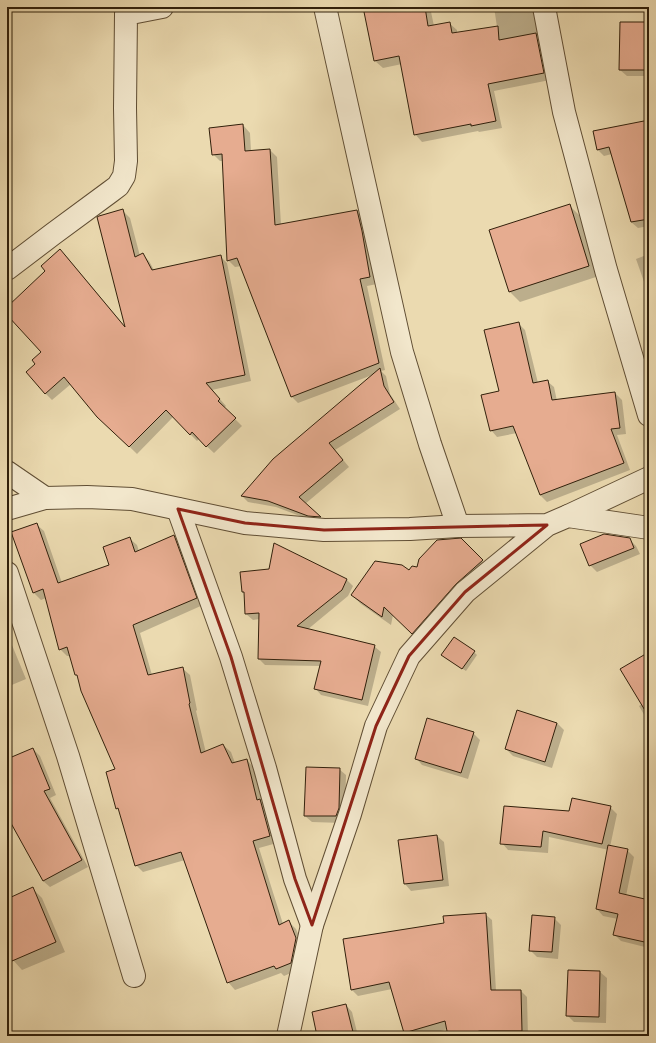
<svg xmlns="http://www.w3.org/2000/svg" width="656" height="1043" viewBox="0 0 656 1043" font-family="'IM FELL English',serif">
<style>
.shadow{fill:#0003}
.building{fill:#e6ac90;stroke:#31200b}
.lines{fill:none;stroke-linecap:round;stroke-linejoin:round}
.minor-casing{stroke:#604e34;stroke-width:24}
.tertiary-casing{stroke:#604e34;stroke-width:24}
.minor{stroke:#f2e7cc;stroke-width:22}
.tertiary{stroke:#f2e7cc;stroke-width:22}
.marked{fill:none;stroke:#8f2418;stroke-width:3;stroke-linejoin:round}
</style>
<rect width="100%" height="100%" fill="#ebdab0"/>
<filter id="stains"><feTurbulence type="fractalNoise" baseFrequency=".005" numOctaves="4"/><feColorMatrix values="0 0 0 0 .2 0 0 0 0 .09 0 0 0 0 .02 0 0 0 .5 -.17"/></filter>
<radialGradient id="worn" r=".72"><stop offset=".6" stop-color="#630" stop-opacity="0"/><stop offset="1" stop-color="#630" stop-opacity=".3"/></radialGradient>
<!-- shadow -->
<path class="shadow" d="M364,7h66l4,19 15,-3 8,7v3l40,-6 -3,-20h40l4,29 5,5 7,39 -56,11 8,37 -23,4 -1,-1 -56,11 -7,-8 -13,-70 -19,4 -8,-7z
M649,23v53h-22l-7,-6z
M649,121v105l-11,2 -7,-6 -19,-68 -8,2 -7,-7z
M243,125l7,8 1,18 19,-1 7,7 4,68 76,-14 7,7 13,66 -10,2 18,84 -4,1 5,5 4,18 10,15 -65,41 14,17 -44,37 21,19 -10,-1 -40,-15 -28,-5 -6,-6 133,-122 -77,29 -7,-7 -49,-130 -7,1 -7,-7 -5,-99h-3l-7,-7z
M569,205l10,10 20,61 -79,26 -10,-10 -20,-61z
M123,211l7,7 10,38 2,-2 7,7 5,9 66,-14 7,7 24,118 -39,9 14,16 -2,2 18,18 -28,27 -15,-14 -2,2 -24,-24 -36,37 -39,-38 -27,-32 -19,16 -7,-7 -9,-29 7,-12 -36,-39v-5l39,-37 14,-21 7,7 60,72z
M649,254v42l-13,-37z
M518,323l7,7 13,53 9,-2 7,6 3,14 58,-8 7,7 4,34 -9,1 13,35 -83,32 -7,-7 -23,-62 -20,4 -6,-7z
M36,524l8,7 18,52 48,-17 19,-28 8,7 2,6 35,-15 7,8 22,61 -63,28 12,42 30,-7 8,7 7,35 -1,1 10,42 17,-8 8,7 4,11 12,-3 7,8 8,34 5,5 10,36 -18,5 24,76 6,-2 7,7 7,17 -5,24 -14,6 -3,-3 -46,17 -7,-8 -43,-122 -42,12 -7,-7 -15,-53 -4,-4 -1,-38 -37,-92 -3,-3 -6,-19h-3l-7,-7 -14,-51 -5,2 -7,-7z
M460,539l31,31 -70,72 -28,-27 -2,10 -30,-21 -9,-9 66,-27z
M629,539l7,7 4,8 -43,18 -7,-7z
M347,580l6,6 -5,10 -41,34 67,16 7,6 -13,54 -47,-11 -6,-7 5,-22 -55,-1 -6,-6 1,-40 -7,1 -7,-6 -1,-20 -2,-2z
M7,633l19,46 -19,8z
M474,652l3,3 -11,16 -20,-13z
M649,656v67l-10,-17 3,-2z
M557,723l7,7 -12,38 -39,-12 -7,-7z
M473,733l7,7 -12,39 -46,-14 -6,-7z
M33,749l7,7 16,39 -6,3 38,69 -38,20 -7,-6 -30,-56 -1,1 -5,-5v-45z
M339,769l7,6 -1,40 -3,8 -30,-1 -7,-6z
M610,807l7,7 -7,33 17,3 7,7 -8,39 23,5v47l-28,-7 -7,-7 4,-15 -15,-3 -6,-7 12,-59 -60,-13 -1,16 -40,-3 -6,-7 67,-31z
M437,836l7,6 5,44 -38,5 -6,-7 -6,-44z
M33,889l9,9 23,54 -43,18 -9,-10 -6,-14v-46z
M485,914l7,6 4,71h25l6,6 1,39h-79l-1,-7 -25,7h-15l-4,-3 -12,-44 -34,7 -6,-6 93,-66z
M554,918l7,7 -3,34 -21,-2 -7,-7z
M569,971l31,1 7,6 -1,45 -32,-1 -7,-7z
M346,1005l6,7 6,24h-40z"/>
<!-- building -->
<path class="building" d="M363,7h62l3,19 22,-4 2,11 46,-7 1,14 37,-7 8,40 -56,11 8,37 -25,5v-2l-57,11 -15,-79 -25,5z
M620,22h29v48h-30z
M649,120v99l-18,3 -22,-75 -12,3 -4,-19z
M243,124l2,27 25,-2 5,76 82,-15 5,21 8,46 -10,2 19,84 -88,34 -54,-139 -10,3 -5,-107 -10,1 -3,-27z
M570,204l19,62 -80,26 -20,-62z
M123,209l12,48 8,-4 9,17 69,-15 24,120 -39,8 14,16 -2,2 18,17 -30,29 -14,-15 -2,3 -24,-25 -37,37 -32,-30 -33,-40 -19,17 -19,-22 9,-8 -3,-4 9,-8 -34,-37v-8l38,-36 -4,-5 19,-17 65,78 -28,-110 2,-1z
M519,322l14,61 15,-3 4,20 63,-8 5,36 -9,1 13,34 -84,32 -27,-69 -23,5 -9,-36 18,-4 -15,-61z
M380,368l4,18 10,16 -65,41 14,17 -44,37 22,20 -13,-1 -40,-15 -27,-5 32,-37z
M37,523l21,60 51,-18 -6,-18 27,-10 5,15 39,-17 23,63 -64,27 15,50 35,-8 7,36 -1,1 12,49 22,-9 9,19 15,-4 10,41 3,-1 10,37 -17,5 26,84 10,-5 7,18 -5,25 -15,6 -2,-3 -47,17 -46,-131 -46,14 -17,-58 -2,1 -10,-37 9,-3 -34,-78 -4,-16h-2l-8,-28 -8,3 -16,-61 -10,4 -22,-61z
M604,534l26,4 4,10 -45,18 -9,-22z
M461,538l22,22 -27,24 -44,50 -28,-27 -2,10 -31,-22 24,-34 27,4 7,5 3,-4 5,1 2,-8 18,-19z
M274,543l73,36 -5,11 -45,36 78,19 -13,55 -48,-11 7,-28 -63,-2 1,-46 -14,1 -1,-22h-2l-2,-20 29,-3z
M454,637l21,14 -13,18 -21,-14z
M649,652v65l-29,-48z
M517,710l40,13 -12,39 -40,-13z
M427,718l47,14 -13,41 -46,-14z
M33,748l17,41 -6,2 38,69 -39,21 -36,-65v-57z
M306,767l34,1 -1,40 -3,8h-32z
M572,798l39,8 -9,38 -59,-13 -2,16 -41,-3 4,-38 65,5z
M437,835l6,45 -39,4 -6,-44z
M608,845l20,4 -9,44 30,7v43l-36,-8 5,-21 -22,-5z
M33,887l23,55 -44,19 -5,-12v-50z
M486,913l5,77h30l1,41h-42l-24,5h-8l-3,-15 -41,12 -15,-51 -38,8 -8,-51 101,-16 -1,-7z
M532,915l23,2 -3,35 -23,-1z
M568,970l32,1 -1,46 -33,-1z
M346,1004l8,32h-37l-5,-24z"/>
<g class="lines">
<defs>
<path id="minor" d="M325,7l77,345 28,92 28,82
M544,7l20,105 42,158 43,145
M126,14l36,-7
M7,269l46,-35 57,-42 8,-6 6,-10 2,-15 -1,-53 1,-94 1,-7
M7,472l38,26
M178,509l53,148 34,111 30,111 17,46
M568,516l81,-38
M7,573l61,183 66,220"/>
<path id="tertiary" d="M7,509l38,-11 42,-1 45,2 113,24 79,7 86,-1 48,-3 89,-1
M288,1036l24,-111 38,-111 26,-88 33,-70 56,-64 82,-67 21,-9 81,12"/>
</defs>
<!-- minor casing -->
<use href="#minor" class="minor-casing"/>
<!-- tertiary casing -->
<use href="#tertiary" class="tertiary-casing"/>
<!-- minor -->
<use href="#minor" class="minor"/>
<!-- tertiary -->
<use href="#tertiary" class="tertiary"/>
</g>
<!-- marked area -->
<path class="marked" d="M178,509l67,14 79,7 223,-5 -82,67 -56,64 -33,70 -64,199 -17,-46 -64,-222z"/>
<!-- margin -->
<rect width="656" height="1043" fill="none" stroke="#ebdab0" stroke-width="24"/>
<rect x="8" y="8" width="640" height="1027" fill="none" stroke="#31200b" stroke-width="2"/>
<rect x="12" y="12" width="632" height="1019" fill="none" stroke="#31200b"/>
<rect width="100%" height="100%" filter="url(#stains)"/>
<rect width="100%" height="100%" fill="url(#worn)"/>
</svg>
